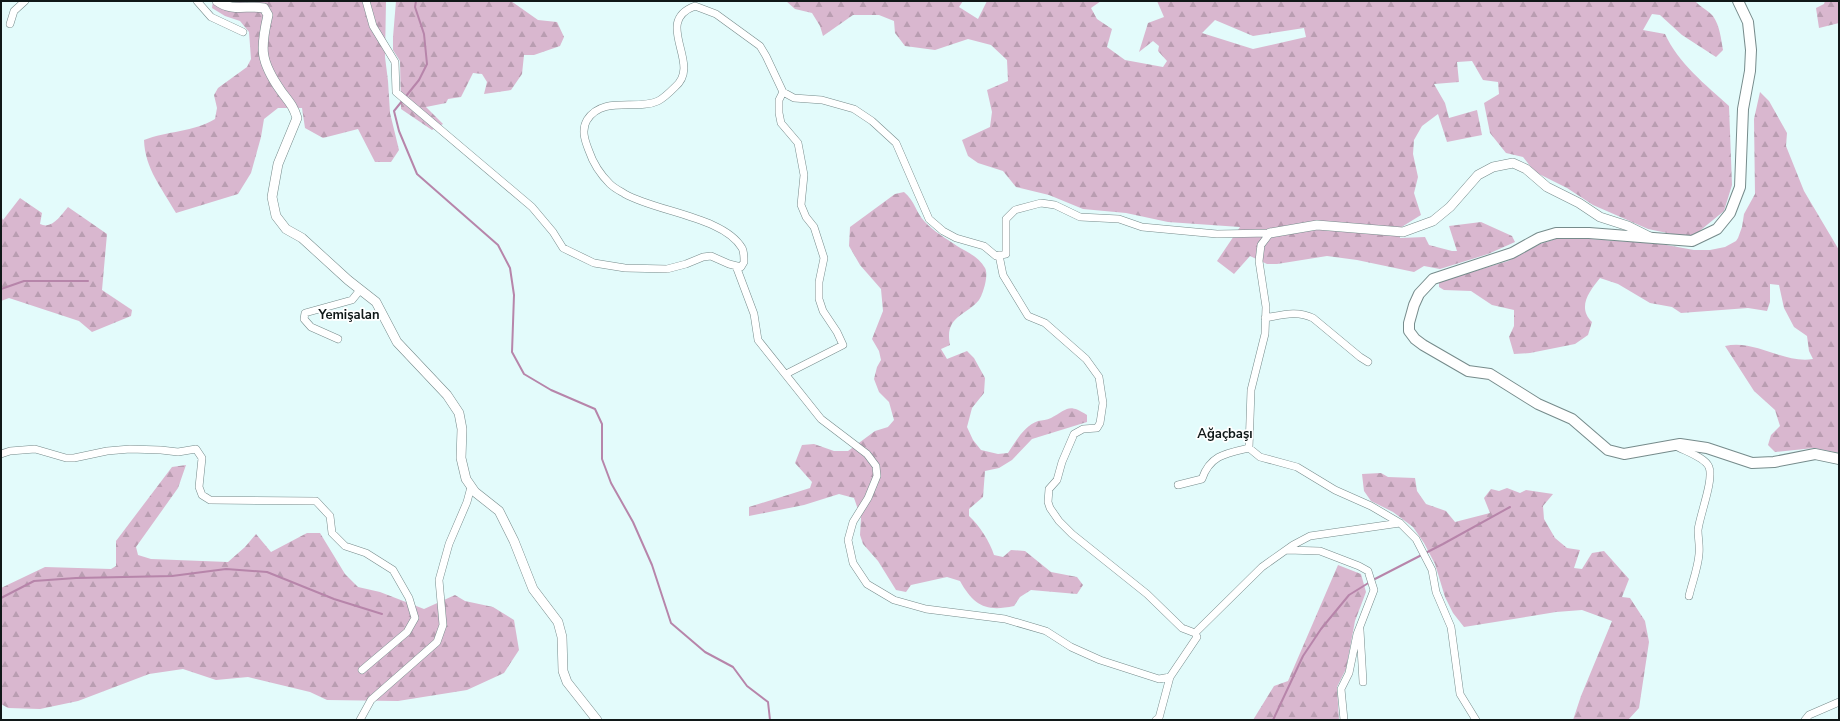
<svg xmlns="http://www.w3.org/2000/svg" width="1840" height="721" viewBox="0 0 1840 721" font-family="'Nunito Sans',sans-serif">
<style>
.forest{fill:url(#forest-firs);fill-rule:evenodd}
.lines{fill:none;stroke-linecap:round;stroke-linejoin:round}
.stream{stroke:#b785aa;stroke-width:2}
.minor-casing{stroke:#768b8b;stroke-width:8}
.tertiary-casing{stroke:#768b8b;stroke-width:10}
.secondary-casing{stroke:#768b8b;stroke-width:12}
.minor{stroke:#fff;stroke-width:7}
.tertiary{stroke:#fff;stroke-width:9}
.secondary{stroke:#fff;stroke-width:10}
.labels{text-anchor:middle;stroke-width:3.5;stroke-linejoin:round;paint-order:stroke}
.quarter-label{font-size:13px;font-weight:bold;fill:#101818;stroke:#fff}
</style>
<defs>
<pattern id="forest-firs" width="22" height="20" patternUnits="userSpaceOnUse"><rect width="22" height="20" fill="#d9b7cf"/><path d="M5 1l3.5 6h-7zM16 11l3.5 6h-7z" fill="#b99db1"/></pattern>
</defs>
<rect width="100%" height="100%" fill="#e3fbfb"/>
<!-- forest -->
<path class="forest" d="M213,1h173l-1,56 3,24 2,32 9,37 -8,12h-16l-17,-33 -35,9 -18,-10 -3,-20h-24l-14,11 -3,18 -10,36 -13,21 -62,19c-14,-25 -31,-44 -32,-73 23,-9 50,-8 71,-21l2,-11 -3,-13 4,-7 29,-21 4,-8 -2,-27 -9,-11 -15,-5 -13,-8z
M396,1h115l27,19 19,2 7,15 -4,9 -26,9h-10l-2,19 -11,16 -27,4 3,-12 -5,-8 -9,-1 -12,24 -13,2 -2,4 -20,4 17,17 -11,6 -31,-21 -1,-48 -7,-11v-13z
M786,1h177l-4,6 19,12 9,-18h114l-10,7 6,11 15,10 -5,18 18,13 38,7 4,-6 -9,-10 1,-5 -6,-5 -14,11 9,-29 16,-6 -7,-16h538c5,6 13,9 18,15 7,10 8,23 10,34l-7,7 -34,-22 -22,-20 -8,-1 -9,16 22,4c13,29 41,51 64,72l3,79 -8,26 -33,27 -43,-9 -55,-24 -26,-17 -32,-16 -12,-15 -17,-4 -16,-20 -6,-30 15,-9 -1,-12 -15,-2 -11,-19 -15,1 2,20 -25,2 11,19 4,15 28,-8 5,25 -35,7 -9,-28 -16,12 -8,14 -1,14 5,23 -4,16 7,22 -21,13v10l25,-1 4,8 23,6h5l-8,-25 32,-4 31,14 3,6 -27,12 -48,15 -16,-3 -10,6 -57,-12 -30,-4 -50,8h-10l-17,-8 -16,18 -17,-13 23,-34 -72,-5 -42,-9 -43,-4 -34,-14 -33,-8 -13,-16 -25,-8 -10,-7 -6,-16 28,-13 2,-15 -5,-22 21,-9 -1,-21 -16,-15 -23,-6 -33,11 -30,-4 -10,-13 -1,-12 -15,-6h-26l-30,21 -3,-10 -8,-13 -17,-4zM1215,20l38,16 51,-8 2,9 -53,12 -51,-16z
M1825,1h14v22l-20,5 -3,-20 8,-4z
M1760,92l9,9 18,32 -1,13 18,45 35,59v203l-25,-5 -39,4 -7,-7 3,-10 9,-9 -5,-16 -21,-19 -29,-45c30,-7 59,18 88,13l-4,-8 -2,-15 -13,-9 -10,-19 -5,-23 -9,-1v18l-3,9 -19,-3 -67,5 -9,-6 -22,-4 -32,-19 -18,-6c-11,14 -23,29 -8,44l-4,13 -13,9 -45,9 -16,1 -5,-17 5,-11v-16l-22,-5 -21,-14 -27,-1 -5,-3v-5l69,-21 32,-17 22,-7 99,7 33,6h16l15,-3 11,-6 2,-3 4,-11 2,-13 11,-20 -1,-75z
M904,192c11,9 12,21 21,30 8,9 22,17 32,24 10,6 22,11 28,22 4,7 -2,26 -6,32 -13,16 -35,16 -29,45l-9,4 6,10 20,-8 7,7 11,20 -1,15 -12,15 -5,19 6,13 8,10 17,4 10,-1c8,-12 16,-27 30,-32 4,-1 9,-1 13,-3 17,-9 17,-15 36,-3v7l-55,17 -20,21 -13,8 -14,3 -2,26 -14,12v7c10,9 21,26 25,39l9,2 8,-7 14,1 26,21 26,5 6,8 -6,9 -46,-4 -11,7 -6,9c-28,6 -40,0 -54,-25l-13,-4 -36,8 -5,7 -10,-2 -18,-29 -15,-17 -3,-9 1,-17 -7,-20 -15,-4 -35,11 -55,11v-9l61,-19 2,-6 -17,-19 7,-18 12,-1 20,7h14l27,-20 13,-4 6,-7 -5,-18 -10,-10 -5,-13 3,-12 4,-7 -2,-9 -7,-12 11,-28 -2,-22 -21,-24 -11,-19 1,-19 45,-33z
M20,198l22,15 -2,11c12,6 21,-9 28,-17l39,27 -5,56 30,20 -1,6 -39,16 -13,-11 -70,-23 -8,3v-85l2,4z
M186,465l-8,23 -42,59 2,8 13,4 77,3 17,-15 11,-13 15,18 36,-19h13l25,41 13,13 22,5 44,17 31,-14 10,6 28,6 21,13 5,30 -15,23 -37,17 -69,11 -71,-1 -17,-8 -62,-15 -32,3 -33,-11 -34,5 -71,27 -38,8 -32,-1 -7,-4v-116l44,-21 66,2 5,-3v-25l56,-74z
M1381,473l7,4 27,1 2,13 9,13 20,7 9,11 35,-9 -6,-15 7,-9 8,2 8,-3 13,5 6,-3 27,4 -10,12 1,13 11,19 12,10 13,2 -6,18 8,1 10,-16 12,-2 25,28 -7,18 8,1 15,23 4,21 -10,66 -11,12h-55l8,-24 31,-75 -30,-11 -26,2 -92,15 -11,-14 -8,-16 -10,-33 -11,-21 -11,-16 -20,-15 -22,-11 -7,-10 -2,-17z
M1338,565l23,9 5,18 -11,29 -9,48 -9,18 2,33h-86l21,-34 14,-5z"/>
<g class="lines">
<!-- stream -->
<path class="stream" d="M416,1l-1,6 9,27 3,30 -8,16 -25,31 5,20 18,43 81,71 12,23 4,27 -2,57 12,22 27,16 44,19 7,15v35l9,24 22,39 19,43 19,58 34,29 28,15 14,19 21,16 2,18
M1,289l23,-8h64
M1373,580l70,-36 67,-37
M1,598l33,-17 42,-3 96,-2 54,-7 41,3 67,27 48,15
M1273,720l30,-64 18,-27 28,-34 21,-13"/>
<defs>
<path id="minor" d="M197,1l14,16 32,15
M366,1l7,25 22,36 1,30 136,115 21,25 10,16 31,15 31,5 42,1 19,-5 17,-7 8,-1 18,8 12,3 3,-5c0,-4 0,-11 -2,-14 -18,-31 -85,-36 -117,-54 -5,-3 -11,-6 -15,-10 -9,-9 -17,-21 -21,-33 -4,-10 -8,-21 -2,-31 16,-25 50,-9 71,-19 6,-3 12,-9 17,-14 28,-23 -23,-65 20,-81l21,8 44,32 6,10 17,36 11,6 28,2 32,9 18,12 24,22 33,76 14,12 13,7 28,8 12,10 10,-2v-35l9,-9 26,-7 14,2 25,12 39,2 23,8 75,7 53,-1
M10,24l4,-13 11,-10
M783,92l-4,8v13l2,10 17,20 6,32 -3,30 5,12 8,10 10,31 -5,24v17l4,12 14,21 6,13 -57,29
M736,266l18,48 4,26 63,79 46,35 9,12 1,10 -9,22 -15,24 -5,18 5,23 14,21 27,16 32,9 79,10 41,12 25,16 29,13 59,19 11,-2 27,-40 -2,-4 -13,-5 -35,-34 -75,-60 -13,-13 -9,-13 -2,-6 1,-13 8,-9 5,-18 12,-28 9,-5 14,-1 3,-5 3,-20 -4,-26 -13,-18 -41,-36 -17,-7 -25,-41 -4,-20
M1265,318c17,-3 32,-8 48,0l47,39 8,5
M338,339l-27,-12 -7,-8 1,-6 47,-13 8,-10
M1674,445c10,6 31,12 35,22 5,13 -9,47 -11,63 0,8 2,16 1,24 -1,14 -7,29 -10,42
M1249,448l2,-58 14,-56 1,-27 -7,-46 2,-16 9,-12
M1,454l9,-3 25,-2 31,9h8l33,-7 23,-2 31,1 17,2 18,-3 6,9 -3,29 3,8 8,5 106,1 14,15 2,17 13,13 21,7 27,17 16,28 6,20 -8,14 -45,38
M1178,485l24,-6c8,-24 25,-26 47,-31l11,9 37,10 38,23 36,16 29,17 16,16 16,31 4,22 15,35 9,67 16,26
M1287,550l33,1 39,15 9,5 6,19 -17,44 -8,39 -8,16 3,31
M1360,630l3,52
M1195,633l67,-66 31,-22 17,-9 90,-13
M360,720l11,-20 66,-58 6,-17 -4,-45 10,-36 18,-42 4,-15
M1156,720l3,-2 11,-41
M1805,720l4,-5 30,-13"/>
<path id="tertiary" d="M217,1c15,11 30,4 47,7l4,7c-8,34 -8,46 13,76 8,11 12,14 16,27l-19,46 -6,33 4,19 10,13 16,9 46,42 28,22 21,40 50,53 12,18 3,16 -1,29 5,21 9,13 24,19 15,30 19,48 25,33 4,15 1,34 4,11 30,38
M1270,233l47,-8 86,7 30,-11 17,-14 28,-32 15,-8 20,-4 13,6 21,18 32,16 21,14 28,9 22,11"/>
<path id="secondary" d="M1738,1l10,21 3,28 -1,21 -7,38 -3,78 -10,26 -13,16 -25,12 -103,-8h-33l-17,5 -27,15 -79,26 -14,15 -5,11 -5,18v8l6,8 8,6 45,26 22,3 48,30 34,15 36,31 16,4 56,-10 27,4 45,15 22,-1 41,-8 24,5"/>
</defs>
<!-- minor casing -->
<use href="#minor" class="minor-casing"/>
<!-- tertiary casing -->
<use href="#tertiary" class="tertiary-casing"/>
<!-- secondary casing -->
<use href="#secondary" class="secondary-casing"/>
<!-- minor -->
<use href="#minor" class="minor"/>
<!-- tertiary -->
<use href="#tertiary" class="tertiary"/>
<!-- secondary -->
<use href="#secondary" class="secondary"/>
</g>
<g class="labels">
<!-- quarter labels -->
<g class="quarter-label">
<text x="349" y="319">Yemişalan</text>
<text x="1225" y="438">Ağaçbaşı</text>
</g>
</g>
<!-- border -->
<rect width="1840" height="721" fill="none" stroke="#101818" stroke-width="4"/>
</svg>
